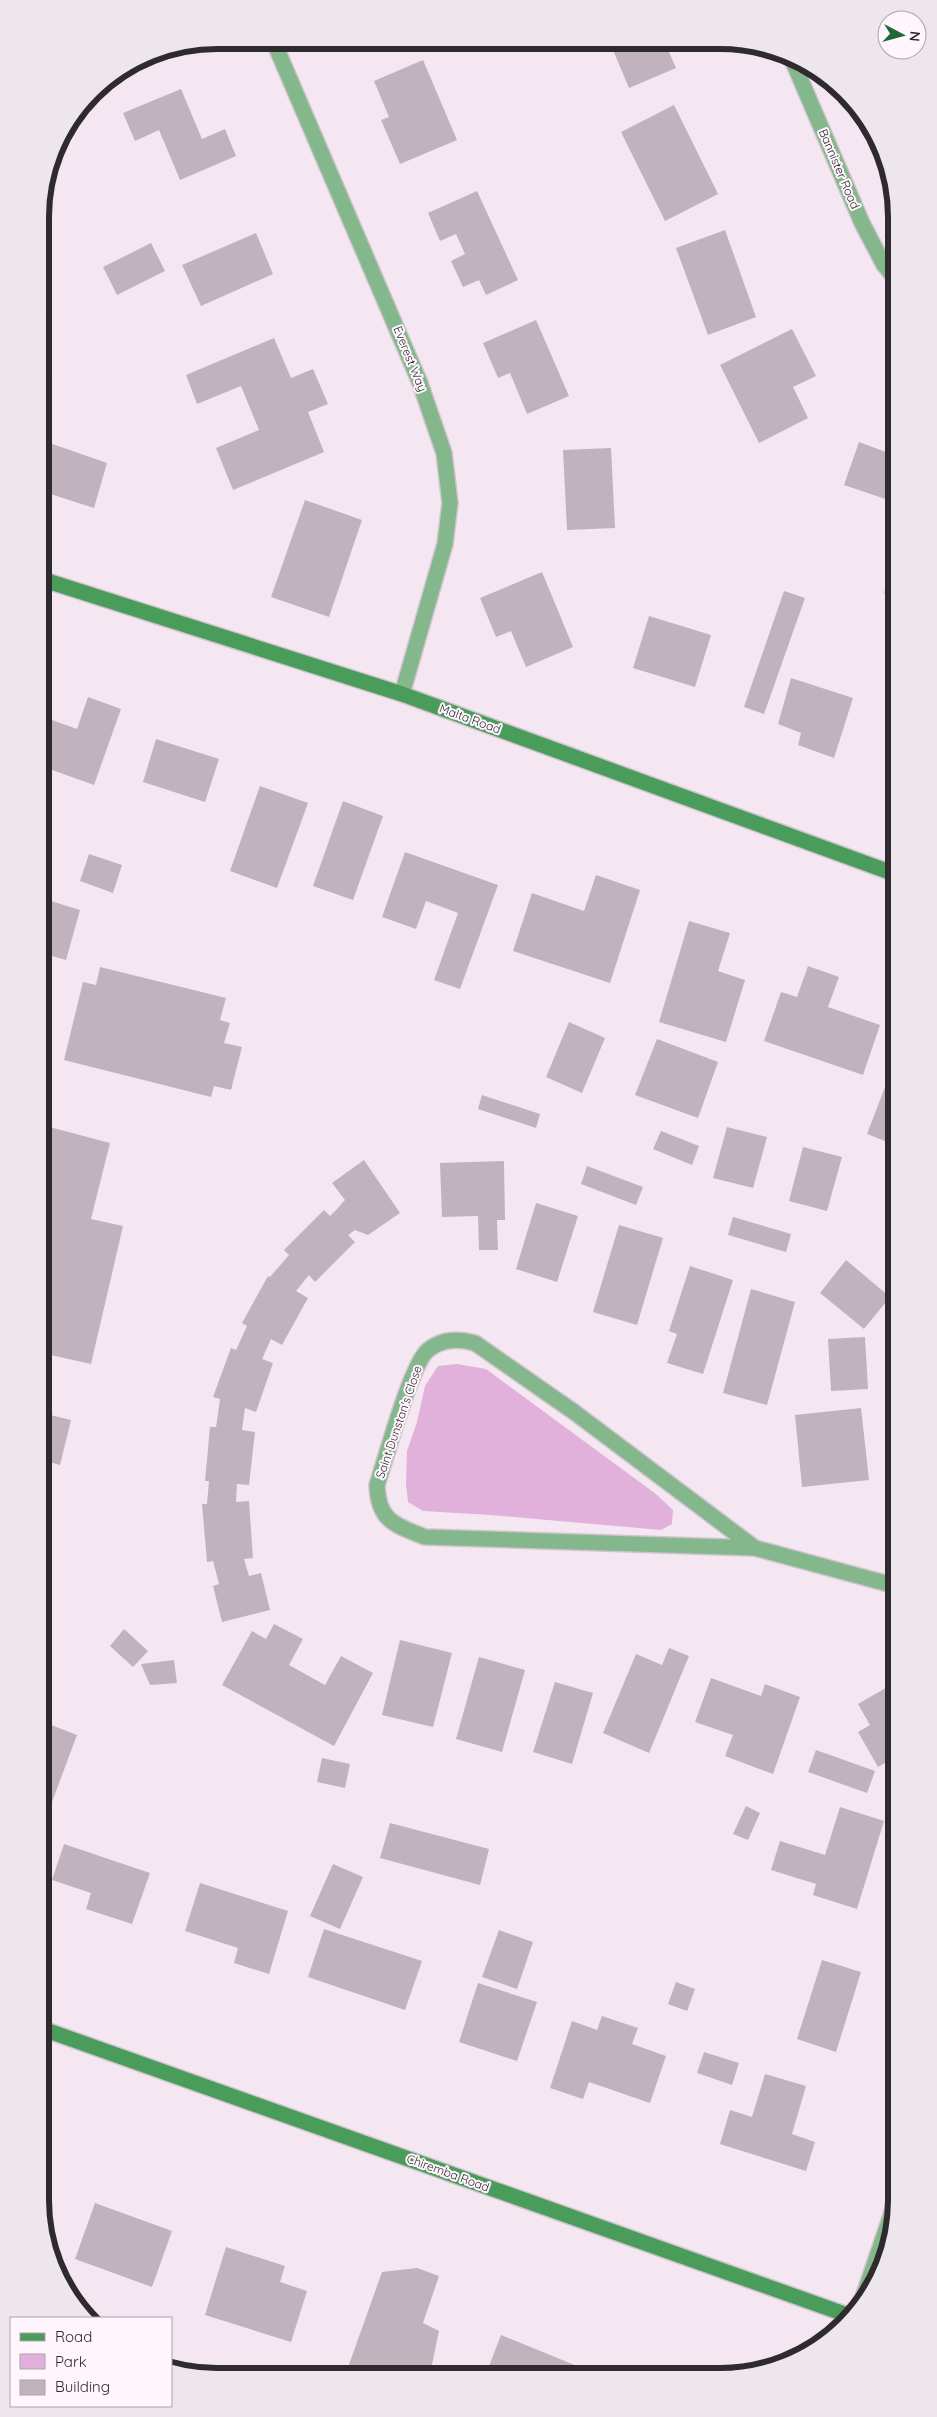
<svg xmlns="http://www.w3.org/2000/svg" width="937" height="2417" viewBox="0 0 937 2417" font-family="Quicksand,sans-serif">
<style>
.green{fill:#e1b1db}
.building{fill:#c0b3be}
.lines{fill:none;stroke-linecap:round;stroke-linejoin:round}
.street-casing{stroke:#d0c5cf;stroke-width:18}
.secondary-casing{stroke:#d0c5cf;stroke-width:18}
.street{stroke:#84b78b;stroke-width:15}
.secondary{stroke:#4a9c5b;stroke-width:15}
.labels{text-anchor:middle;stroke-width:4;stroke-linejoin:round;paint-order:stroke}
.street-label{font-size:12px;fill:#2e2a2e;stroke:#fef6fc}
.rim{fill:none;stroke:#2e2a2e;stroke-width:6}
</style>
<rect width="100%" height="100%" fill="#f4e7f2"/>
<!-- green -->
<path class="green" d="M457,1364l29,5 170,125 17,16 -1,14 -11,6 -170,-15 -68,-4 -15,-9 -2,-18 1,-33 10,-29 8,-36 13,-20z"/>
<!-- building -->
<path class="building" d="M610,43h55l11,25 -47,20z
M423,60l34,80 -57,24 -19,-44 8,-3 -15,-36z
M181,89l21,50 23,-10 11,27 -56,24 -21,-50 -24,11 -12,-28z
M674,105l44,89 -53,27 -44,-89z
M477,191l41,89 -32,15 -7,-15 -16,7 -12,-26 14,-7 -9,-20 -16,7 -12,-28z
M725,230l31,87 -48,18 -32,-87z
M256,233l17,41 -72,32 -19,-41z
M151,243l14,28 -48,24 -14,-28z
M536,320l33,76 -42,18 -17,-41 -12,5 -15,-35z
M792,329l24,47 -23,11 15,31 -49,25 -39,-78z
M274,338l17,40 22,-9 15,35 -20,8 16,40 -91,38 -17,-42 43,-18 -18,-44 -44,18 -11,-29z
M41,440l66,23 -13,45 -53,-17z
M859,442l35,13v47l-50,-17z
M611,448l4,80 -48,2 -4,-80z
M305,500l57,20 -33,97 -58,-20z
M894,562v34l-10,-3z
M542,572l31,75 -47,20 -15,-36 -15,6 -16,-39z
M784,591l21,7 -41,116 -20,-7z
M649,616l62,19 -16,52 -62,-19z
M791,678l62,20 -19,60 -36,-13 3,-12 -23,-9z
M41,680l9,3 -9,26z
M88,697l33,12 -27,76 -53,-19v-50l36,13z
M156,739l63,20 -14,43 -62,-20z
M260,786l48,17 -31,85 -47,-17z
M343,801l40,15 -30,84 -40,-14z
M405,852l93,33 -38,104 -26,-9 24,-67 -32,-12 -10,28 -34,-12z
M89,854l33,11 -9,28 -33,-12z
M596,875l44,15 -30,93 -97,-32 19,-58 52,18z
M41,898l39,12 -14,50 -24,-7z
M689,921l41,12 -12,38 27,9 -19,62 -67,-20z
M808,966l31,11 -11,30 52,18 -17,50 -99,-34 17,-49 16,5z
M100,967l126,31 -6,22 10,3 -6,20 18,4 -11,43 -17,-4 -3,11 -147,-37 19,-78 13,3z
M569,1022l36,16 -23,55 -36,-16z
M657,1039l61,23 -20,56 -63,-23z
M895,1061v84l-28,-11z
M482,1095l58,19 -4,14 -58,-19z
M42,1125l68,18 -19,76 32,7 -32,138 -49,-11z
M727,1127l40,10 -14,51 -40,-10z
M661,1131l38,15 -7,19 -39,-16z
M803,1147l39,10 -15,54 -38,-10z
M364,1160l36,53 -32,22 -13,-5 -7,5 7,7 -40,40 -6,-7 -13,16 12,7 -26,47 -11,-6 -9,20 11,4 -17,49 -11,-4 -3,22 13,2 -6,53 -12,-1 -1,18 13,-1 4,57 -9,1 5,17 12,-3 9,37 -48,12 -9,-36 6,-2 -6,-23 -6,1 -5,-58h5l2,-23h-4l5,-54h6l2,-13 2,-15 -7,-2 18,-49 5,2 11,-24 -5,-3 26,-47 2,1 19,-22 -5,-5 40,-40 6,6 7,-7 8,-9 -13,-17z
M504,1161l1,59h-8l1,30h-19l-1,-34 -36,1 -2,-54z
M587,1166l56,21 -7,18 -55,-21z
M536,1203l42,13 -21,66 -41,-13z
M733,1217l58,17 -5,18 -58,-17z
M619,1225l44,13 -26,87 -44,-13z
M846,1260l44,37 -26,32 -44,-36z
M690,1266l43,14 -30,94 -36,-11 10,-29 -8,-3z
M751,1289l44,13 -28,103 -44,-12z
M865,1337l3,52 -37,2 -3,-52z
M861,1408l8,72 -67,7 -7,-72z
M42,1413l29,7 -11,45 -18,-5z
M42,1499l9,2 -8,33h-1z
M274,1624l29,15 -14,26 36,20 16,-29 32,17 -39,73 -112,-61 30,-54 14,8z
M124,1629l24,22 -15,16 -23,-21z
M400,1640l52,13 -19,74 -51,-12z
M669,1648l20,8 -40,97 -46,-20 33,-79 26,11z
M479,1657l46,13 -23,82 -46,-13z
M174,1660l3,23 -27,2 -9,-21z
M711,1678l50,18 4,-12 35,13 -27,77 -48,-18 8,-21 -38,-13z
M555,1682l38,11 -21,71 -39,-12z
M896,1682v90l-6,-12 -12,7 -20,-35 12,-7 -12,-21z
M46,1723l31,12 -34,91v-94z
M816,1750l59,21 -8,22 -59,-21z
M322,1758l28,6 -5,24 -28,-6z
M746,1806l14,7 -12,27 -15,-6z
M840,1807l44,14 -27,88 -44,-14 3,-11 -45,-14 9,-29 45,14z
M390,1823l99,26 -9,36 -100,-27z
M64,1844l86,29 -18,51 -46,-15 5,-16 -39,-13z
M333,1864l30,13 -23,52 -30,-13z
M200,1883l88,28 -19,63 -35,-11 4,-15 -53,-17z
M324,1929l98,32 -17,49 -97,-33z
M499,1930l34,12 -16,47 -35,-12z
M822,1960l39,12 -25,80 -39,-13z
M676,1982l19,7 -8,22 -19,-7z
M478,1983l59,19 -20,59 -58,-19z
M602,2016l36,12 -6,16 34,12 -16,47 -61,-21 -6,17 -33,-11 22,-67 25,9z
M704,2052l35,11 -7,22 -35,-12z
M765,2074l41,12 -14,48 23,8 -9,29 -86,-27 10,-34 22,7z
M95,2203l77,28 -20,56 -77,-28z
M226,2247l59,19 -5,16 27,9 -16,51 -86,-27z
M417,2268l22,8 -16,47 16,8 -9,43 -84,-1 36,-101z
M501,2335l76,31 -4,8h-87z"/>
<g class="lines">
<defs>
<path id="street" d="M273,40l147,343 24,70 6,50 -5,41 -43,150
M791,57l71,166 22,42 10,12
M755,1548l-181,-136 -99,-69c-16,-4 -32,-5 -47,7 -17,14 -42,108 -51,135 1,36 18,40 48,52l330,11 141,38
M860,2306l37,-108"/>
<path id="secondary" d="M41,579l361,115 493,180
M43,2029l810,288"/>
</defs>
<!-- street casing -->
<use href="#street" class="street-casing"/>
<!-- secondary casing -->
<use href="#secondary" class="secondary-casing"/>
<!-- street -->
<use href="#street" class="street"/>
<!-- secondary -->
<use href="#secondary" class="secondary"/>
</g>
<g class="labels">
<!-- street labels -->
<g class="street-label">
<text transform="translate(839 169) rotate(67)" y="4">Bannister Road</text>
<text transform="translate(410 359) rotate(68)" y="4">Everest Way</text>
<text transform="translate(470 719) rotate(20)" y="4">Malta Road</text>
<text transform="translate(399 1422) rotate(-71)" y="4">Saint Dunstan's Close</text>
<text transform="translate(448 2173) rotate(20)" y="4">Chiremba Road</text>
</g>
</g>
<!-- crop -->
<path d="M0 0H937V2417H0ZM217 49H720A168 168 0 0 1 888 217V2200A168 168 0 0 1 720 2368H217A168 168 0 0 1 49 2200V217A168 168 0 0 1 217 49Z" fill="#ede6ec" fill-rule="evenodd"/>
<path class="rim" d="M217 49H720A168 168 0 0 1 888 217V2200A168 168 0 0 1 720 2368H217A168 168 0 0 1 49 2200V217A168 168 0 0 1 217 49Z"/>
<!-- legend -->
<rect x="10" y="2317" width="162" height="90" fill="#fef6fc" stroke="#aba4aa"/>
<rect x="20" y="2333" width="25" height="8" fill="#4a9c5b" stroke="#aba4aa"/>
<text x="55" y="2342" font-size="15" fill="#2e2a2e">Road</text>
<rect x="20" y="2354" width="25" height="15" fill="#e1b1db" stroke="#aba4aa"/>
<text x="55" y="2367" font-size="15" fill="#2e2a2e">Park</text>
<rect x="20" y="2380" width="25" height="15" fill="#c0b3be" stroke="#aba4aa"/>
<text x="55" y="2392" font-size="15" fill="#2e2a2e">Building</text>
<!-- north arrow -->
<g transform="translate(902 35) rotate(96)"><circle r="24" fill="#fef6fc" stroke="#aba4aa"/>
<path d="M0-4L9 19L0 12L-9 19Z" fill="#216733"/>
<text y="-8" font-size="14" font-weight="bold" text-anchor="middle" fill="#2e2a2e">N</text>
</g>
</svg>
